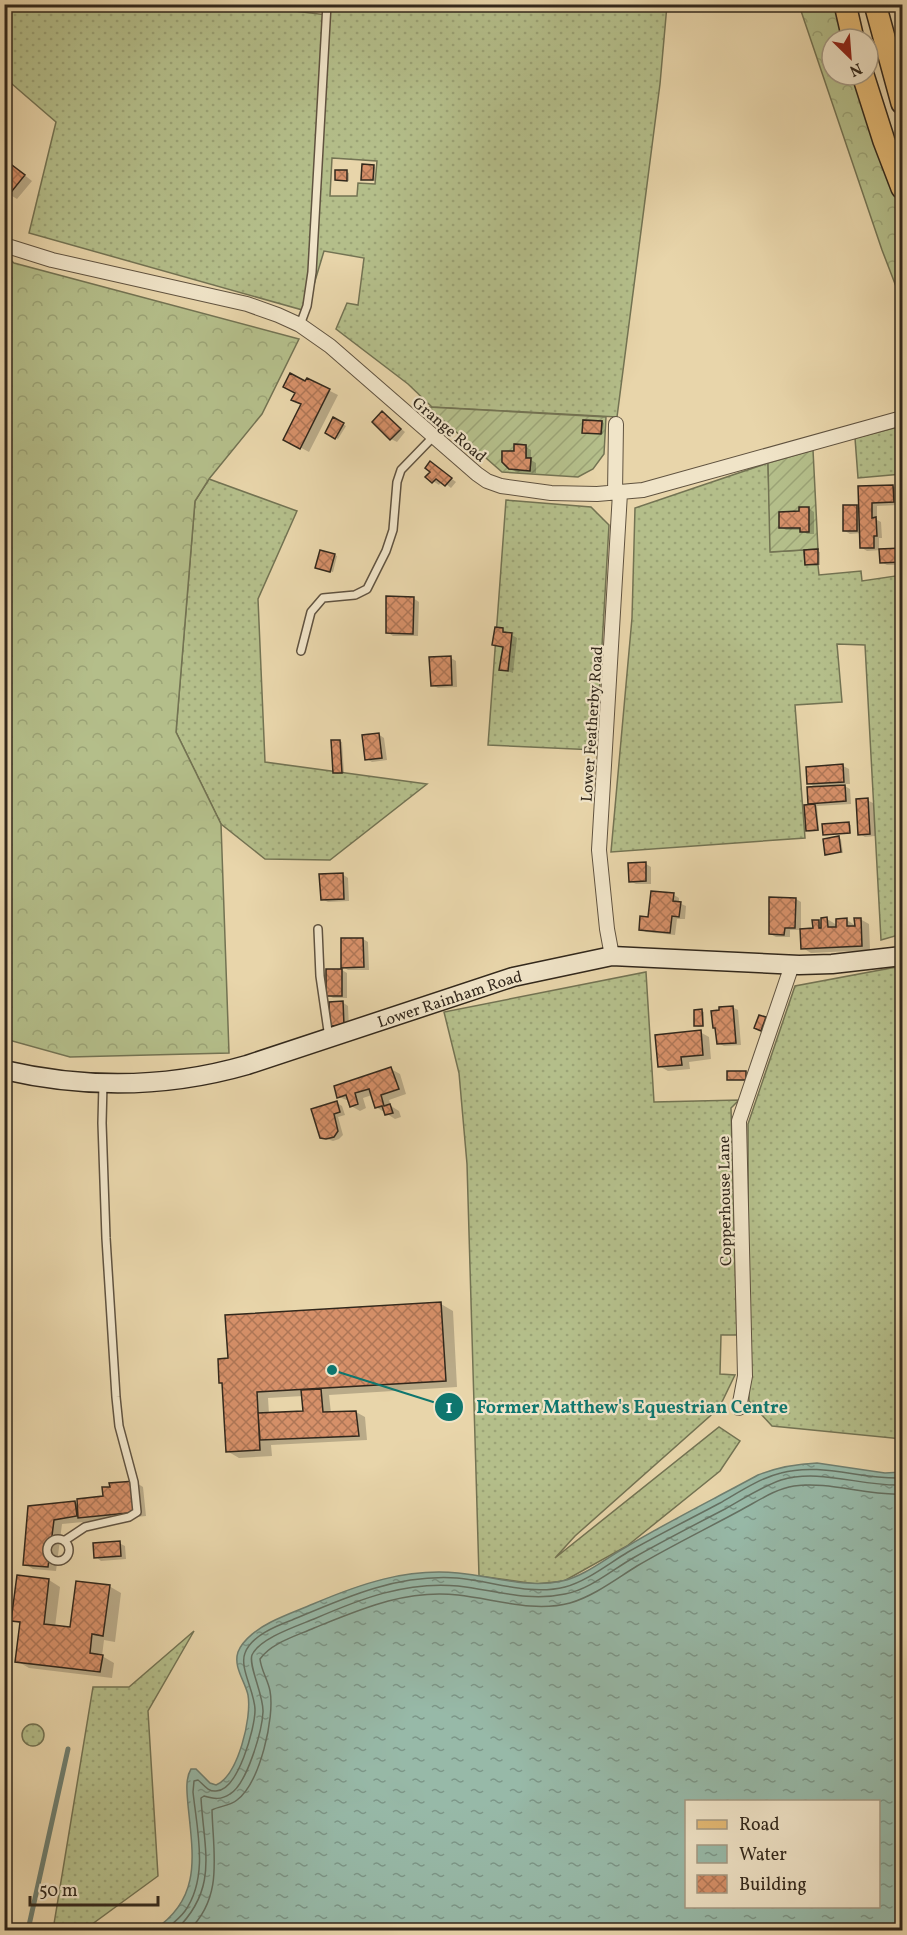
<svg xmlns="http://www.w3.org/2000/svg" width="907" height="1935" viewBox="0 0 907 1935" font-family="Vollkorn,serif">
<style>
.grass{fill:url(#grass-dots);stroke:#737353;stroke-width:1.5;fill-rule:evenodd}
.forest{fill:url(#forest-crowns);stroke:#737353;stroke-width:1.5}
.garden{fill:url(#garden-furrows);stroke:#737353;stroke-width:1.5;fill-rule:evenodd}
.water{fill:url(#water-ripples);stroke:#6f7f70;stroke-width:1.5;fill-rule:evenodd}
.shadow{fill:#0003;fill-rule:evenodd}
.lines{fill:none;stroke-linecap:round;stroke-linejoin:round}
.shore{stroke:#647062;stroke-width:1.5}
.stream{stroke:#6f7f70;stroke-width:5}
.building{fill:url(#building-cross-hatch);stroke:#32281c;stroke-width:1.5}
.service-casing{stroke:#605340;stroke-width:10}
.minor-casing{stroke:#605340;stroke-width:16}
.secondary-casing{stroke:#32281c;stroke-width:21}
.primary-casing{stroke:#32281c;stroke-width:24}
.service{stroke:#f0e4c8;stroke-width:7}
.minor{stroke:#f0e4c8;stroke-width:14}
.secondary{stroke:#f0e4c8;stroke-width:18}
.primary{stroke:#e4ba75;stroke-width:21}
.labels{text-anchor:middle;stroke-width:4.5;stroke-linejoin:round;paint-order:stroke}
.street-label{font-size:16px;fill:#32281c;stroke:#f0e4c8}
.leader{fill:none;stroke:#0f766e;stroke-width:2}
.callout-dot{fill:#0f766e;stroke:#f0e4c8;stroke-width:2}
.mark-label{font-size:18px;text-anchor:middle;font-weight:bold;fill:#fff}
.callout-label{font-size:18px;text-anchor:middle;font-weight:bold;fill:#0f766e;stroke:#f0e4c8;stroke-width:4.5;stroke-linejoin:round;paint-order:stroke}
</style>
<defs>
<pattern id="grass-dots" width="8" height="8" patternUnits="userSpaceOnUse" patternTransform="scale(1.5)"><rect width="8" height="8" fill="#b4be8a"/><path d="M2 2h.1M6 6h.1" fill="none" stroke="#9ba376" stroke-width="1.8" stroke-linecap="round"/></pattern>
<pattern id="forest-crowns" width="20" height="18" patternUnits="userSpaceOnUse" patternTransform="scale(1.5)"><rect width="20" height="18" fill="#b4be8a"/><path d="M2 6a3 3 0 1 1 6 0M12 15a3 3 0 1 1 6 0" fill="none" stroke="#9ba376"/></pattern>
<pattern id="garden-furrows" width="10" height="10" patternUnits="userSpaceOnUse" patternTransform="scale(1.5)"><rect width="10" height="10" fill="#b4be8a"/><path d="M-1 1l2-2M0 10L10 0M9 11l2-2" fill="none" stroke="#9ba376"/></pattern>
<pattern id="water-ripples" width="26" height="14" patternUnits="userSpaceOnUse" patternTransform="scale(1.5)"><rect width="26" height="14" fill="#97b9a8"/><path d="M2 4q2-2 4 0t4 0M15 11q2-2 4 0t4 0" fill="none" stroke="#7c9688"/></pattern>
<pattern id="building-cross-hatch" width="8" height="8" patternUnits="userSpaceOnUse" patternTransform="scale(1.5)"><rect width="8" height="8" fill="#d69069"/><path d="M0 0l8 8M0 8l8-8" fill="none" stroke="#ae7656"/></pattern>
</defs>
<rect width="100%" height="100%" fill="#e8d5aa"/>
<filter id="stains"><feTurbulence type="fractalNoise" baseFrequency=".00333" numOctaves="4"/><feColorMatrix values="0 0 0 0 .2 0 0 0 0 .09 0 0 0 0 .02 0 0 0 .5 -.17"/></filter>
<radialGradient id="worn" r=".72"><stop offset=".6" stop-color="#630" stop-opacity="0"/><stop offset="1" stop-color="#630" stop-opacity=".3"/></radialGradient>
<!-- grass -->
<path class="grass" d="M234,4l93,11 1,-11 339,1 -7,79 -43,333 -185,-10 -24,-23 -72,-55 11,-26 11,2 6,-47 -40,-7 -18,60 -277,-78 27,-111 -51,-44v-73zM332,158l45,3 -2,23 -17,-1 -1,13h-27z
M902,426v48l-44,4 -3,-40z
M768,463l3,89 33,-2 1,14 13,1 1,10 42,-4 1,10 40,-6v359l-21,6 -16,-295 -28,-1 5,58 -47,3 10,133 -194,14 21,-234 3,-110z
M209,479l88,32 -39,88 7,163 162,22 -97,76 -65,-1 -44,-35 -45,-92 19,-231z
M506,500l85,7 18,18 -13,225 -108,-5z
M902,966v473l-130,-13 -23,-25 -1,-277 47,-138z
M646,972l8,130 85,-2 -8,8 6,227h-16l-1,39 15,1 -16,33 -144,128 -20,22 164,-131 21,14 -20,30 -93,75 -63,35 -28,3 -57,-8 -12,-412 -8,-91 -15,-61z
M194,1631l-46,80 10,165 -74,54h-31l40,-243h36z
M22 1735a11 11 0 1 1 22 0a11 11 0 1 1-22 0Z"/>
<!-- forest -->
<path class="forest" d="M799,5h38l8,34h-13v36h22l48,129v98l-20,-52z
M5,255l9,8 285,76 -37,75 -53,65 -14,22 -19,231 45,92 8,229 -159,4 -65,-18z"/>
<!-- garden -->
<path class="garden" d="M428,407l178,10 -2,37 -11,15 -15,8 -76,-5zM583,420l19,1 -1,12h-18zM515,444l11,1v13h5l-1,12 -21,-1 -7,-7v-10l12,-1z
M813,450l5,99 -48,3 -2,-89z"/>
<!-- water -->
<path class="water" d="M817,1463l68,10 17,-1v458h-748c48,-32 39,-74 34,-125 -1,-12 -3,-26 3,-36h5l14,14 6,2c22,-9 36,-67 32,-90 -3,-14 -15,-28 -10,-43 5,-13 21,-24 33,-30 14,-7 28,-12 42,-18 47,-20 93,-36 145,-31 35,3 69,16 104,8 23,-5 44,-23 64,-34 43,-26 88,-48 132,-72 20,-8 37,-11 59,-12zM686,1802h192v104h-192z"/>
<!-- shadow -->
<path class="shadow" d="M4,159l28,22 -15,18 -13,-8z
M373,166l2,1v14l-12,-2z
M347,172l2,1v8l-13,-1z
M308,380l30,15 -29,57 -15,-8z
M383,413l22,19 -8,10 -6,-3z
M334,419l12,7 -8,13 -11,-6z
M602,422l2,1 -1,11 -19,-2z
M526,447l5,3v10l5,3v10l-20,-1 -6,-4 5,-15z
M431,463l25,19 -5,6 -9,-7 -3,4 -12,-8 5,-5z
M893,486l5,4 1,15 -22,1v14l4,2 1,16h-3v12l23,-1v16h-15l-6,-3v-12l-14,1 -5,-3 -1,-15 -11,1 -5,-3 11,-24 4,2z
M808,508l6,4v22h-7l-5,-4h-16l-5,-3z
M817,551l3,1v13l-14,-1z
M334,555l3,1 -4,16 -14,-3z
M413,598l6,4 -1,34h-25l-6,-4z
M503,630l14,8 -4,35 -12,-4 3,-21 -10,-3z
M451,658l5,3 1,26 -19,1 -6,-3z
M378,734l6,4 3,22 -15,2 -5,-3z
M339,741l3,1 2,31 -7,1 -2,-1z
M843,766l6,3 1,15h-9l9,5 1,15 -34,2 2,25 -10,1 -2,-1 7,-26 -5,-2 8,-15 -9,-5z
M867,800l6,3 2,33 -10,1 -5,-3z
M848,824l3,1v8l-26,1z
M839,838l2,1 2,14 -16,1z
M646,864l5,3v17h-15l-6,-3z
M342,874l6,4 1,23 -21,1 -6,-3z
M674,895l5,3v5l7,3 -1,13h-8l-2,16 -29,-3 -6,-3z
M796,899l5,3v28l13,-1 4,-8 5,3 4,-5 10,6 10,-5 9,6 4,-7 9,5 1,26 -59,3 -8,-5 -2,-18h-11v7h-14l-6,-3z
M363,939l5,3 1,28h-21l-5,-3z
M342,970l5,3v25h-14l-5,-3z
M342,1002l6,4 1,22h-12l-5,-3z
M732,1007l6,3 3,35 -17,1 -6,-3z
M701,1011l3,1v14l-6,1 -2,-2z
M700,1032l9,5 2,22 -22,3 1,7 -22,2 -9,-5z
M391,1069l9,5 6,20 -17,6 2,6 8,5 2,6 -6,2 -19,-12 -4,-12 -9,3 3,10 -6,3 -9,-5 -2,-5 -10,-4z
M337,1103l5,3 3,9 -7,2 5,18 -4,4 -6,2 -12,-4z
M441,1304l12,7 4,76 -128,8 2,18 25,-1 9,5 2,23 -96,5 1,11 -33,2 -12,-7 -4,-67 -3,-2zM303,1396l1,16 -35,2 -1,-16z
M135,1482l8,5 3,29 -84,8 -6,47 -23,-2 -8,-5 4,-57 45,-5 5,3 26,-7z
M4,1496l3,1 -3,18z
M119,1543l6,3 1,13 -25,2 -5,-4z
M49,1580l11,7 -5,40 16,1 38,-42 12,7 -6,49 -11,-2 -2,16 12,7 -2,15 -83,-10 -12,-7 4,-37 -8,-4z"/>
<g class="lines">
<!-- shore -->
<path class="shore" d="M165,1930c6,-5 15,-12 20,-19 24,-34 12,-81 8,-119l1,-11 4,-1c5,4 10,12 18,11 22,0 39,-63 39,-81 0,-18 -16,-42 -10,-57 6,-17 31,-27 47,-33 54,-23 105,-46 165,-42 36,3 72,18 108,9 22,-6 43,-23 63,-35 30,-17 62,-33 92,-49 19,-11 40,-25 61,-30 40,-11 81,7 121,5
M176,1930c43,-42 28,-79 25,-132l3,-2c10,3 17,4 26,-2 17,-10 32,-63 33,-82 1,-16 -15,-47 -11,-57 8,-17 45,-29 62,-36 46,-20 92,-38 144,-33 36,4 70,16 107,8 24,-4 47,-24 68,-36 30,-17 61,-33 92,-49 18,-10 36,-22 56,-29 39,-12 82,7 121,5
M189,1930c35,-33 24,-77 23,-120 7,-4 18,-4 25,-10 23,-17 38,-83 33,-109 -2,-11 -9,-21 -10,-32 11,-16 36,-23 54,-31 47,-19 92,-39 144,-33 37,4 75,18 112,8 24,-7 46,-24 67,-37 34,-20 69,-37 104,-56 17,-9 34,-21 53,-24 35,-5 73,10 108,8"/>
<!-- stream -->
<path class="stream" d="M28,1930l40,-181"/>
</g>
<!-- building -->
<path class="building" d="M4,159l21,16 -17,21 -4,-3z
M362,164l12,1 -1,15h-12z
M335,170h12v11l-12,-1z
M290,373l15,8 2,-3 23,11 -30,60 -17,-9 18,-36 -10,-4 4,-7 -12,-6z
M382,411l19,18 -11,11 -18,-18z
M333,417l11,6 -9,16 -10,-6z
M583,420l19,1 -1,13 -19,-1z
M514,444l12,1v13h5l-1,13 -21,-2 -7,-7v-11h12z
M430,461l22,17 -7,8 -9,-7 -4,4 -7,-6 5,-5 -5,-4z
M893,485l1,17 -22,1v15l4,-1 1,19h-3v12h-14l-2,-62z
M843,505h14v26h-14z
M799,507h10v25h-9v-4h-21v-16l20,-1z
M902,548v14l-22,1 -1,-14z
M818,549v15l-13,1 -1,-15z
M320,550l15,4 -5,18 -15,-4z
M386,596l28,1 -1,37 -27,-1z
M495,627l8,1v4l9,1 -4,38 -9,-1 4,-23 -11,-2z
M451,656l1,29 -21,1 -2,-29z
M379,733l3,25 -17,2 -3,-25z
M331,740h9l2,33h-9z
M843,764l1,18 -37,2 -1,-17z
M845,785l1,16 -38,3 -1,-17z
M868,798l2,36 -12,1 -2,-36z
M815,804l3,26 -12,1 -2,-26z
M849,822l1,11 -27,2 -1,-11z
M839,836l2,16 -16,3 -2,-16z
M646,862v19l-17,1 -1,-19z
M343,873l1,26 -23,1 -2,-26z
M651,891l23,2 -1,8 8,1 -2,15 -7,-1 -2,17 -31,-3 1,-14 8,1z
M769,897l27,1 -1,30h-10l-1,7 -15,-1z
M827,917l1,10h8v-8l11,-1v8h8l-1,-8h7l1,28 -61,3 -1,-20 13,-1 -1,-8h7v8h2v-10z
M341,938h22l1,29 -23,1z
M326,969h16v27h-16z
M343,1001l1,24 -14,1 -1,-24z
M733,1006l3,37 -19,1 -2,-16h-2l-2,-17 8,-1v-3z
M702,1009l1,17h-9v-16z
M759,1015l7,2 -5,14 -7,-3z
M701,1030l2,25 -22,2 1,8 -24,2 -3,-32z
M391,1067l8,22 -18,6 3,11 6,-2 3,9 -8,2 -3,-9 -7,2 -6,-19 -14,4 3,11 -8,3 -4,-12 -9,3 -3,-12z
M727,1071h19v9h-19z
M337,1101l3,11 -6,2 4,17 -4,6 -8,2 -6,-1 -9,-29z
M441,1302l5,79 -189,11 3,58 -34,2 -4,-69h-3l-1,-24 10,-1 -3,-43z
M321,1389l2,23 33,-1 3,25 -99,4 -2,-27 45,-2 -2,-21z
M135,1481l3,31 -60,6 -1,-19 26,-3 -1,-9h8l-1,-4z
M75,1501l2,15 -23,4 -6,47 -25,-2 5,-59z
M120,1541l1,15 -27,2 -1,-15z
M17,1575l32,4 -5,45 26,3 6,-46 34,4 -7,51 -11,-2 -2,19 13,2 -3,17 -85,-10 5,-40 -9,-1z"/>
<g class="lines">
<defs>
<path id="service" d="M300,325l7,-19 5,-34 15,-268
M301,651l10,-39 12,-14 32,-3 12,-6 19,-38 7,-21 4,-48 4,-12 32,-33
M318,929l2,47 9,62
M47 1550a11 11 0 1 1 22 0a11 11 0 1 1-22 0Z
M64,1541l21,-14 44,-10 8,-5 -3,-30 -15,-56 -3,-29 -10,-159 -4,-115 1,-40"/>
<path id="minor" d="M4,245l48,15 195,44 31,11 22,10 30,21 147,128 10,7 14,5 50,7 46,1 46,-4 259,-72
M615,493l1,-69
M612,956l-5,-27 -8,-79 21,-357
M739,1408l6,-32 -6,-255 53,-156"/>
<g id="secondary">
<path id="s1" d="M4,1070c82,19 163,18 243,-5l266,-88 99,-21 187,9 33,-1 70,-8"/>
</g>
<path id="primary" d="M845,4l8,35
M875,4l27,99
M863,75l21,66 18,47"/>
</defs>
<!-- service casing -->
<use href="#service" class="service-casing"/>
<!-- minor casing -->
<use href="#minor" class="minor-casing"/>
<!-- secondary casing -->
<use href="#secondary" class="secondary-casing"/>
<!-- primary casing -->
<use href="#primary" class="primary-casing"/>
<!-- service -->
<use href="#service" class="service"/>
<!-- minor -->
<use href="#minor" class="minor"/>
<!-- secondary -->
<use href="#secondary" class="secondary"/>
<!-- primary -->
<use href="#primary" class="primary"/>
</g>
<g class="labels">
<!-- street labels -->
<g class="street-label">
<text transform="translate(450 429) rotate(40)" y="6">Grange Road</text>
<text transform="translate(591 724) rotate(-86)" y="6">Lower Featherby Road</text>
<text dy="6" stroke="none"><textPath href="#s1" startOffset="459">Lower Rainham Road</textPath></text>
<text transform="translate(724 1201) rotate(-91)" y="6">Copperhouse Lane</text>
</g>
</g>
<!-- callouts -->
<path class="leader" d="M332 1370L449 1407"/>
<g class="callout-dot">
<circle cx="332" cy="1370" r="6"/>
<circle cx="449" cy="1407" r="15"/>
</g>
<g class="mark-label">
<text x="449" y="1413">1</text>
</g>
<g class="callout-label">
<text x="632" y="1413">Former Matthew's Equestrian Centre</text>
</g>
<!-- margin -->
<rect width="907" height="1935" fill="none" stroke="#e8d5aa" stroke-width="24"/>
<rect x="6" y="6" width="895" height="1923" fill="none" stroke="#32281c" stroke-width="3"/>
<rect x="12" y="12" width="883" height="1911" fill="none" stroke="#32281c" stroke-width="1.5"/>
<!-- legend -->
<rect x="685" y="1800" width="195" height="108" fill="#f0e4c8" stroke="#a49983" stroke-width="1.5"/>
<rect x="697" y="1820" width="30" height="9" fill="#e4ba75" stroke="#a49983" stroke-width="1.5"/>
<text x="739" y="1830" font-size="18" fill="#32281c">Road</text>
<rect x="697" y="1845" width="30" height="18" fill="url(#water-ripples)" stroke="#a49983" stroke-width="1.5"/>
<text x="739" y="1860" font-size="18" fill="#32281c">Water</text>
<rect x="697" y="1875" width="30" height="18" fill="url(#building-cross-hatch)" stroke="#a49983" stroke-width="1.5"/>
<text x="739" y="1890" font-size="18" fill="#32281c">Building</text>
<!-- north arrow -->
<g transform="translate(850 57) rotate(155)"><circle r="28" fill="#f0e4c8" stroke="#a49983" stroke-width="1.5"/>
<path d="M0-4.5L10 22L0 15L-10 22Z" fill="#8f2418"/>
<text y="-9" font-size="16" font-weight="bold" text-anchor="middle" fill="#32281c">N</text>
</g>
<!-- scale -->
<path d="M30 1896v9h128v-9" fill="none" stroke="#32281c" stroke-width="3"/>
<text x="39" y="1896" font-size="18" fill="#32281c" stroke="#f0e4c8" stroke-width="4.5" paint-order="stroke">50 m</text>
<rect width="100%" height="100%" filter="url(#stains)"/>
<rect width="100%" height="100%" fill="url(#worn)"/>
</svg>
